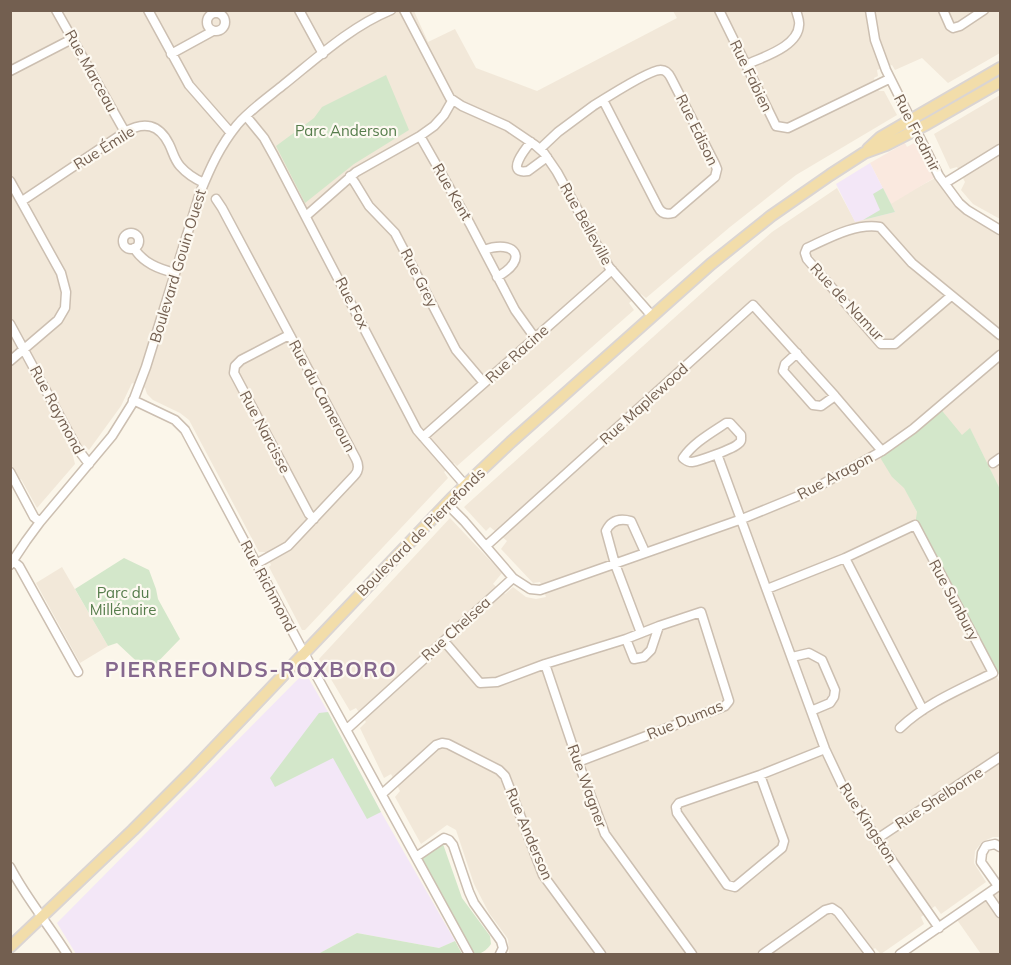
<svg xmlns="http://www.w3.org/2000/svg" width="1011" height="965" viewBox="0 0 1011 965" font-family="Mulish,sans-serif">
<style>
.residential{fill:#f2e8d9}
.commercial{fill:#fae9df}
.education{fill:#f3e7f7}
.green{fill:#d3e7ca}
.lines{fill:none;stroke-linecap:round;stroke-linejoin:round}
.minor-casing{stroke:#ccbfb1;stroke-width:11}
.major-casing{stroke:#dbd5d2;stroke-width:14}
.minor{stroke:#fff;stroke-width:8}
.major{stroke:#f2ddaa;stroke-width:10}
.labels{text-anchor:middle;stroke-width:4.5;stroke-linejoin:round;paint-order:stroke}
.street-label{font-size:15px;fill:#735f50;stroke:#fdf9f1}
.park-label{font-size:15px;fill:#567d4c;stroke:#fdf9f1}
.district-label{font-size:21px;font-weight:bold;letter-spacing:1.5px;fill:#85688e;stroke:#fdf9f1}
</style>
<rect width="100%" height="100%" fill="#fbf6ea"/>
<!-- residential -->
<path class="residential" d="M11,11h403l14,31 27,-13 21,39 61,23 140,-73 -4,-7h327v42l-52,30 -26,-25 -27,12 -3,-5 -15,5 1,6 -4,2 5,13h5l13,24 -101,60 -66,52 -84,71 -5,-4 -12,9 5,7 -177,156 -3,-3 -10,9 4,6 -143,152h-3l-33,-63 2,-2 -6,-13h-6l-70,-132 -9,-7 -27,-13 -6,-6 -2,-6 -13,-5 -11,23 -32,44 -5,-5 -11,11 2,8 -38,44 -16,-29 -10,7z
M1000,95v124l-27,-15 -12,-14 4,-8 -8,-15 -7,2 -16,-35z
M939,176l20,27 41,26v260l-30,-60 -7,6 -71,42 12,10 13,25 76,161 5,6 2,5v153h-7l-11,5 -7,9 -1,12 12,19 -45,32 -6,-8 -14,11 3,7 -43,30 -6,-6 -8,6h-358l-1,-15 -19,-26 -15,-29 -18,-54 -9,-5 -26,19 -26,-47 5,-6 -9,-17 -7,4 -24,-50 6,-6 -10,-14 -6,3 -31,-52 131,-141 52,55 -9,11 12,10 8,-7 13,10 10,2 10,-2 -6,-15 -7,1 -32,-34 6,-8 -17,-14 -4,4 -22,-24 249,-224 59,-51 65,-44 18,33z
M62,567l46,79 -28,17 -44,-80z
M1000,885v69h-19l-26,-37z"/>
<!-- commercial -->
<path class="commercial" d="M905,143l2,4 7,-4 2,3 1,-1 17,33 -43,26 -21,-41z"/>
<!-- education -->
<path class="education" d="M870,163l25,49 -40,10 -19,-38z
M305,672l23,40 53,100 74,129 -16,7 -82,-15 -39,21h-242l-19,-31z"/>
<!-- green -->
<path class="green" d="M386,75l23,55 -55,34 -49,39 -29,-57 38,-28 8,-11z
M883,188l12,24 -32,8 17,-10 -7,-16z
M939,407l23,28 8,-7 30,61v185l-7,-1 -78,-148 2,-13 -13,-24 -12,-11 -11,-18 1,-8z
M124,558l25,12 7,19 2,10 22,40 -32,33 -31,-29 -9,3 -33,-57z
M328,712l53,100 -14,7 -34,-61 -58,29 -5,-9 49,-65z
M443,844l19,54 28,38 1,8c-5,7 -11,12 -19,8l-50,-92 1,-4z
M357,933l82,15 16,-7 7,13h-144z"/>
<g class="lines">
<defs>
<path id="minor" d="M56,10l69,122
M148,10l41,75 42,48
M299,10l24,44
M404,10l46,88 12,8 45,20 28,19 9,8 13,19 52,95 43,49
M719,10l57,116 12,2 101,-49
M870,10l5,30 11,30 53,106 20,27 8,7 33,20
M943,10l7,16 3,2 7,-2 24,-16
M207 22a9 9 0 1 1 18 0a9 9 0 1 1-18 0Z
M171,54l42,-23
M746,65c16,-8 52,-18 53,-40 1,-4 -2,-10 -3,-15
M10,71l62,-32
M246,116l18,22 10,18 143,274 48,55
M420,136l50,88 45,86 20,28
M531,142c-5,6 -27,33 -3,29l19,-14
M540,149l18,-17 35,-26c11,-7 58,-37 68,-36 5,0 8,4 10,8l44,86 2,5 -2,8 -42,36c-7,2 -12,0 -15,-6l-55,-107
M350,176l5,7 14,23 26,27 61,117 28,33
M10,181l51,92 5,19 -1,16 -7,12 -48,41
M945,183l55,-34
M216,199l6,9 134,251c3,6 3,12 -2,17l-66,70 -32,18
M22,201l103,-69c19,-11 34,-8 44,12 4,8 5,15 11,22 7,8 15,13 24,17
M306,216l50,-44 64,-36 14,-10 10,-11 8,-14
M123 241a8 8 0 1 1 16 0a8 8 0 1 1-16 0Z
M134,248c9,15 25,21 41,25
M484,250c31,-11 46,9 13,27
M951,296l-56,48h-14l-74,-85 -2,-6 2,-5c22,-10 48,-25 73,-21l32,36 88,72
M10,324l67,124 12,16
M289,335l-48,25 -6,6 -1,7 75,141 5,5
M797,353l-12,11 -2,7 30,34 8,1 14,-10
M133,400l42,20 10,10 119,223 165,301
M726,423h4l11,12c0,5 1,6 -3,9 -5,5 -39,17 -46,18 -5,0 -5,-1 -9,-4 10,-15 28,-25 43,-35z
M423,437l189,-167
M717,454l108,295 17,36 35,54 62,89
M993,463l7,-5
M10,472l24,45 6,5
M446,503l18,18 49,57 17,11 10,1 202,-71 66,-27 74,-41 31,-22 87,-74
M486,546l267,-241 82,91 47,55
M845,558l78,152
M13,561l6,5 59,106
M10,565l16,-24 14,-19 72,-86 20,-32 14,-37 54,-174c10,-25 20,-47 37,-68 13,-15 30,-27 45,-39 35,-28 68,-59 109,-76
M767,589l78,-31 70,-33 78,148c-32,16 -67,30 -93,55
M641,633l-26,-69 -9,-33c5,-11 14,-13 25,-10l14,31
M626,639l8,20 10,-2 7,-7 8,-24
M444,641l36,42 17,-1 48,-18 81,-25 33,-13 42,-14 28,89 -4,5 -147,56
M792,657l17,-4 13,7 13,30 -1,7 -4,6 -19,8
M545,664l33,98 27,72 87,120
M347,729l166,-151
M760,775l24,66 -2,7 -47,39 -8,-2 -50,-72 -1,-6 3,-4 81,-28 65,-26
M382,794l54,-49 6,-2 6,1 51,26 6,6 38,99 58,79
M877,839l123,-82
M416,857l28,-19 5,2 4,5 16,47 5,11 27,38 2,7 -3,6
M10,867c16,31 39,58 57,87
M998,886l-17,-24 1,-9 4,-7 9,-2 5,3
M987,894l13,19
M763,954l62,-44 7,-2 6,4 32,42
M900,954l100,-69"/>
<path id="major" d="M868,149l13,-12 119,-69
M10,947l123,-117 59,-59 260,-273 59,-56 200,-178 60,-48 59,-41 34,-22 22,-8 41,-21 73,-42"/>
</defs>
<!-- minor casing -->
<use href="#minor" class="minor-casing"/>
<!-- major casing -->
<use href="#major" class="major-casing"/>
<!-- minor -->
<use href="#minor" class="minor"/>
<!-- major -->
<use href="#major" class="major"/>
</g>
<g class="labels">
<!-- street labels -->
<g class="street-label">
<text transform="translate(91 71) rotate(61)" y="5">Rue Marceau</text>
<text transform="translate(751 76) rotate(64)" y="5">Rue Fabien</text>
<text transform="translate(697 130) rotate(64)" y="5">Rue Edison</text>
<text transform="translate(917 133) rotate(63)" y="5">Rue Fredmir</text>
<text transform="translate(104 148) rotate(-32)" y="5">Rue Émile</text>
<text transform="translate(452 192) rotate(60)" y="5">Rue Kent</text>
<text transform="translate(586 224) rotate(61)" y="5">Rue Belleville</text>
<text transform="translate(178 266) rotate(-73)" y="5">Boulevard Gouin Ouest</text>
<text transform="translate(419 278) rotate(63)" y="5">Rue Grey</text>
<text transform="translate(847 302) rotate(47)" y="5">Rue de Namur</text>
<text transform="translate(352 303) rotate(63)" y="5">Rue Fox</text>
<text transform="translate(517 354) rotate(-42)" y="5">Rue Racine</text>
<text transform="translate(322 396) rotate(62)" y="5">Rue du Cameroun</text>
<text transform="translate(644 404) rotate(-42)" y="5">Rue Maplewood</text>
<text transform="translate(57 410) rotate(62)" y="5">Rue Raymond</text>
<text transform="translate(265 432) rotate(62)" y="5">Rue Narcisse</text>
<text transform="translate(835 476) rotate(-28)" y="5">Rue Aragon</text>
<text transform="translate(421 532) rotate(-45)" y="5">Boulevard de Pierrefonds</text>
<text transform="translate(268 586) rotate(62)" y="5">Rue Richmond</text>
<text transform="translate(954 600) rotate(62)" y="5">Rue Sunbury</text>
<text transform="translate(456 629) rotate(-42)" y="5">Rue Chelsea</text>
<text transform="translate(685 720) rotate(-22)" y="5">Rue Dumas</text>
<text transform="translate(587 786) rotate(70)" y="5">Rue Wagner</text>
<text transform="translate(939 798) rotate(-33)" y="5">Rue Shelborne</text>
<text transform="translate(868 823) rotate(57)" y="5">Rue Kingston</text>
<text transform="translate(529 834) rotate(67)" y="5">Rue Anderson</text>
</g>
<!-- park labels -->
<g class="park-label">
<text x="346" y="136">Parc Anderson</text>
<text x="123" y="598">Parc du<tspan x="123" dy="17">Millénaire</tspan></text>
</g>
<!-- district labels -->
<g class="district-label">
<text x="251" y="677">PIERREFONDS-ROXBORO</text>
</g>
</g>
<!-- border -->
<rect width="1011" height="965" fill="none" stroke="#735f50" stroke-width="24"/>
</svg>
